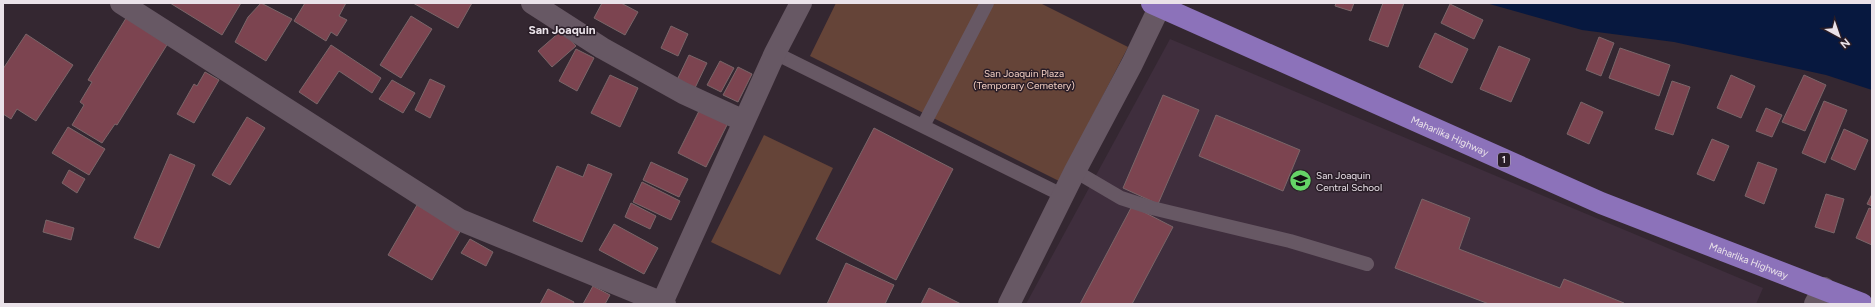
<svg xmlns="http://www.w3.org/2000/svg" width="1875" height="307" viewBox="0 0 1875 307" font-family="Figtree,sans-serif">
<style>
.built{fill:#3f2e3d}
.green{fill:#654438}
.water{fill:#07183f}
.building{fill:#7c4450;stroke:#7a6669}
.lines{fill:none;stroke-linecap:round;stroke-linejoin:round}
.service{stroke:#675864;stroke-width:14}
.minor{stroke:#675864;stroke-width:22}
.trunk{stroke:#8c72ba;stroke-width:22}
.labels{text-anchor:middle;stroke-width:3;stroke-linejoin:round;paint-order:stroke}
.shield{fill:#291d27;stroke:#b0a7af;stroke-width:1}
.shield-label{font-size:9px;font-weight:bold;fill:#eae2e9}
.park-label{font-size:10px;fill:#f3d0c4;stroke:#291d27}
.street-label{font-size:10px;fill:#eae2e9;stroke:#291d27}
.poi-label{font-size:10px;fill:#eae2e9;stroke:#291d27;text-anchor:start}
.quarter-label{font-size:12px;font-weight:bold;fill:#eae2e9;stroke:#291d27}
</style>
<rect width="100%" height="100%" fill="#342731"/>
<!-- built -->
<path class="built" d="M1170,39l593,249 -7,16h-730z"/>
<!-- green -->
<path class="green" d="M836,3h204l88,44 -69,134 -249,-125z
M764,135l69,33 -53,107 -69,-33z"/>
<!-- water -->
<path class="water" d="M1486,3h386v87l-46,-15 -152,-33 -92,-12z"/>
<!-- building -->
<path class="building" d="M170,3h71l-19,32z
M261,3l31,16 -26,42 -31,-19 13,-25z
M305,3h41l-7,13 8,4 -10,16 -6,-4 -5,9 -32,-20z
M413,3h59l-14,25z
M602,3h19l17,9 -13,23 -31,-17z
M1336,3h18l-3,8 -16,-5z
M1383,3h21l-16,44 -19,-7z
M1450,4l33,16 -9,19 -33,-16z
M128,15l42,25 -53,85 -2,-1 -13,19 -30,-18 12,-20 -4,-3 12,-20 -4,-2z
M411,16l21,13 -31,49 -21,-13z
M671,26l17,8 -10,22 -17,-8z
M562,30l14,16 -24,21 -14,-16z
M1435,33l33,16 -16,34 -33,-16z
M26,34l47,31 -37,56 -19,-12 -6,10 -8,-5v-45z
M1599,37l15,6 -13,33 -15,-6z
M331,45l50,33 -9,15 -33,-22 -22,33 -18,-12z
M1499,46l31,13 -19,43 -31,-13z
M1620,48l50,17 -11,31 -50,-18z
M576,49l18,9 -17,33 -18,-10z
M689,55l18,8 -13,27 -18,-8z
M720,61l14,7 -13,24 -14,-7z
M738,67l14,7 -14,28 -15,-7z
M205,72l14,8 -25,43 -17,-9 17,-30 3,2z
M610,75l28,13 -18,39 -29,-14z
M1731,75l24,11 -14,32 -24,-10z
M1804,75l22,10 -21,46 -23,-9z
M430,79l15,7 -15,32 -15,-8z
M392,80l23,13 -12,20 -24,-14z
M1672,81l18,6 -17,48 -18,-6z
M1163,95l36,15 -41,94 -35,-16z
M1824,101l23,9 -22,53 -23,-10z
M1581,102l22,10 -14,32 -22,-10z
M701,107l28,14 -23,46 -28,-14z
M1766,108l16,7 -10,22 -16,-6z
M1216,115l84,35 -17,41 -84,-35z
M247,117l18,11 -35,57 -18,-10z
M68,127l37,22 -16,26 -37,-22z
M874,128l79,41 -57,111 -80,-41z
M1844,129l24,11 -13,30 -24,-11z
M1712,139l17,7 -15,35 -17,-7z
M170,154l25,11 -36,83 -25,-10z
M651,162l37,17 -9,18 -36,-17z
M1758,162l19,7 -13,35 -19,-8z
M588,164l24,10 -30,68 -49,-21 24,-55 26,11z
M69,170l16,9 -8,14 -15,-10z
M642,182l38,19 -9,19 -38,-18z
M1826,194l18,5 -10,34 -19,-6z
M1872,194v12l-5,-2z
M1422,199l48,19 -11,31 101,39 4,-9 60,24v1h-135l-94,-36z
M631,203l25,13 -6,13 -25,-12z
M417,205l44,25 -29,50 -44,-25z
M1132,206l41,21 -41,77h-52z
M1869,208l3,1v36l-16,-7z
M46,220l28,8 -3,12 -28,-8z
M614,224l44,24 -14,26 -45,-24z
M470,239l23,13 -7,14 -25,-13z
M846,263l48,22 -9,19h-58z
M593,286l17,9 -5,9h-22z
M929,288l32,16h-40z
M548,289l26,13 -1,2h-33z"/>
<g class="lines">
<!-- service -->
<path class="service" d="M775,53l287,142
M923,126l64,-123
M1075,171l46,27 31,10 138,33 77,23"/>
<!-- minor -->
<path class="minor" d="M121,3l339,217 205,84
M532,3l70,45 81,45 61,28
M662,303l113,-250 26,-50
M1009,304l66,-133 57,-107 28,-58
M1815,304l9,-16"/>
<!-- trunk -->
<path class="trunk" id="s1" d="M1152,3l449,200 261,101"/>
</g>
<!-- icons -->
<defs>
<symbol id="school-disc" viewBox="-11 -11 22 22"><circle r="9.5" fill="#65d467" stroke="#291d27"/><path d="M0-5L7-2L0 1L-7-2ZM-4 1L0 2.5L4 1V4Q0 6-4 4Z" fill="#111"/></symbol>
</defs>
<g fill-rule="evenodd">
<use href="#school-disc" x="1288" y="168" width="25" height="25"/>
</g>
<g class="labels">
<!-- shield labels -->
<rect class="shield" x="1498" y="153" width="12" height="14" rx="3"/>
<g class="shield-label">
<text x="1504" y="163">1</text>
</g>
<!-- park labels -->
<g class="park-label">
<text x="1024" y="77">San Joaquin Plaza<tspan x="1024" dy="12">(Temporary Cemetery)</tspan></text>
</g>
<!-- street labels -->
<g class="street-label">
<text dy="4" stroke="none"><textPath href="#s1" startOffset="326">Maharlika Highway</textPath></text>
<text dy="4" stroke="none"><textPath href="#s1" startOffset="650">Maharlika Highway</textPath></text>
</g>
<!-- poi labels -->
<g class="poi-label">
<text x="1316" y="179">San Joaquin<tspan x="1316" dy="12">Central School</tspan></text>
</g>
<!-- quarter labels -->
<g class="quarter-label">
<text x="562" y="34">San Joaquin</text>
</g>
</g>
<!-- border -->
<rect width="1875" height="307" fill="none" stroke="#eae2e9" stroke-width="8"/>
<!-- north arrow -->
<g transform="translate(1839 36) rotate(140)" stroke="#291d27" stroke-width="3" paint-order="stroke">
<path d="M0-3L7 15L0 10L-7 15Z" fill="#eae2e9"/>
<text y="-6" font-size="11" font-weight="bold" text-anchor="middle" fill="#eae2e9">N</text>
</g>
</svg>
